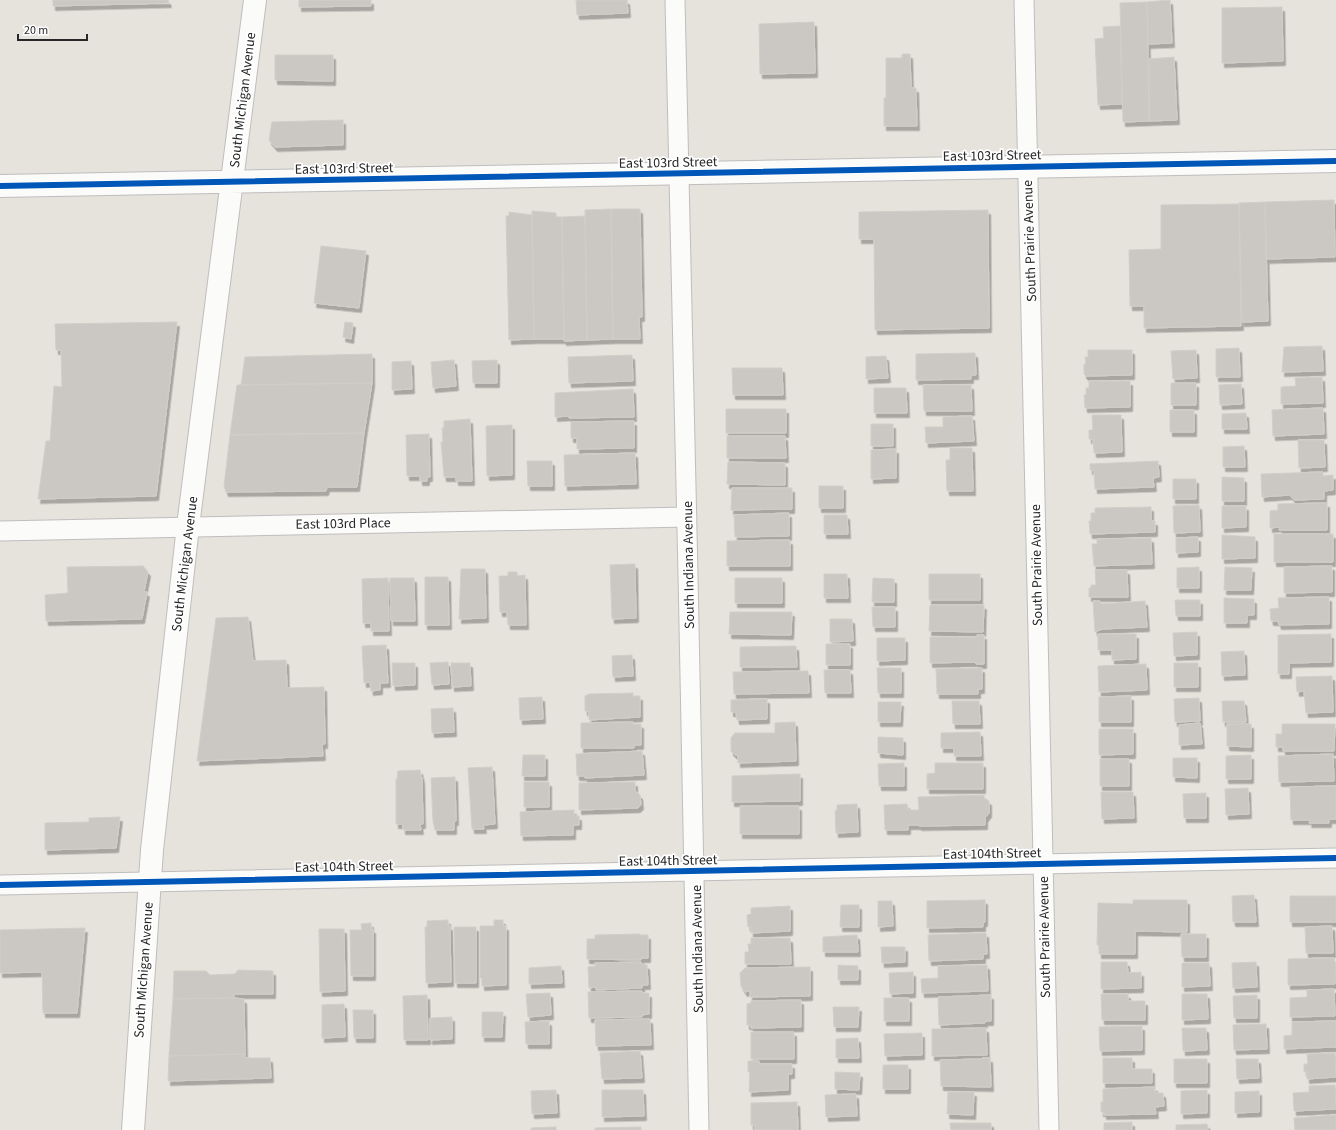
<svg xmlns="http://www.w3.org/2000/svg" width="1336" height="1130" viewBox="0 0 1336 1130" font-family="'Source Sans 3',sans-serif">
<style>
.building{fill:#cbc8c3;stroke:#d1cec8;filter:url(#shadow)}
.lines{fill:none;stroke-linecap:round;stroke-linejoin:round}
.street-casing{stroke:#bfbebe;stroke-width:21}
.secondary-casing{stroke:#bfbebe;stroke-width:24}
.street{stroke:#fbfbfa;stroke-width:19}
.secondary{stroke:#fbfbfa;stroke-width:22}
.cycleway-casing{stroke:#fff;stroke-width:8}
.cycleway{stroke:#0057b8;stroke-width:6}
.labels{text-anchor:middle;stroke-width:3.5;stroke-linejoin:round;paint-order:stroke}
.street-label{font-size:14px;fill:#272727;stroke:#fff}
</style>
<defs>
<filter id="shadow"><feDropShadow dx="2.5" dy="4.5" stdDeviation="0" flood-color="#0004"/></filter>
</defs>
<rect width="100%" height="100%" fill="#e6e2dc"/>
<!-- building -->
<path class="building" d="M53,0h115l1,3 -116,3z
M299,0h72v6l-72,1z
M576,0h51l1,13 -51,2z
M1170,0l2,43 -24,1 -1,-42z
M1147,2l2,119 -26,1 -3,-119z
M1282,7l1,54 -61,2v-55z
M814,22l1,51 -55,1 -1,-50z
M1120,26l2,78 -24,1 -3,-66 9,-1 -1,-11z
M902,54h8l1,34h5l1,38h-33v-28h2v-40h16z
M275,55h58v26l-58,-1z
M1174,57l3,63 -28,1v-62z
M343,120v25l-68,2 -6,-7 3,-18z
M1334,200l1,57 -69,2 -1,-57z
M1265,202l3,119 -26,1 -3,-119z
M1239,204l2,122 -97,2v-22h-14l-1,-56 32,-1v-44z
M611,209l2,130 -26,1 -2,-130z
M611,209h29l2,108h-3l1,22h-27z
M988,210l1,118 -114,2 -1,-91h-15v-27z
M532,211l24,2v4h6l2,122h-30z
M509,212l23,3 2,124 -25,1 -3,-124h3z
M585,216l2,124 -23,1 -2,-124z
M321,246l45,5 -7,57 -45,-5z
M177,322l-21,174 -118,3 8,-58h4l4,-55 8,1 -1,-37h-5l-1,-26z
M345,322l8,1 -2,16 -8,-2z
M1322,346l1,25 -41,1 2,-25z
M1239,348l1,29h-24v-28z
M1088,350h44v25l-46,1 -2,-2v-10h2l-1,-7h3z
M1196,350l1,28 -24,1 -2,-28z
M975,353l1,22h-5v4l-55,1v-26z
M372,354v29l-131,2 4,-28z
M632,355l1,26 -64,2 -1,-26z
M886,356l2,22 -22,1v-22z
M454,360l2,26 -23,2 -2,-26z
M497,360v23h-24l-1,-22z
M411,361l1,28 -20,1v-28z
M732,368h50l1,27h-50z
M1322,377l1,26 -42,1v-17l15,-1 -1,-8z
M1089,381h41v26l-45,1 -1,-13h2v-7h3z
M372,383l-8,50 -134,2 7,-50z
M1171,383h25v22h-25z
M1241,384l1,20 -22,1 -1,-20z
M923,385h48l1,26h-48z
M874,388h32l1,25h-33z
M633,389l1,28 -65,1v-2l-14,1v-24z
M1323,408l1,26 -51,2 -1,-26z
M726,409h60v24h-60z
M1170,410h24v22h-24z
M1246,413l1,16h-25v-15z
M1092,415h29l1,37 -28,1 -1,-14h-4v-9h4z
M972,416l2,25 -48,2 -1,-16h18v-10z
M470,419l2,62h-16v-4h-12l-3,-35h2l-1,-14h2v-7z
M634,421v27l-57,1v-11h-6v-16z
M871,424h22v22h-22z
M512,425v50l-25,1 -1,-50z
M364,433l-7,54h-30l-1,4 -100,1 -2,-6 6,-51z
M429,434l1,43h-3v4h-7v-5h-13l-1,-41z
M727,436h58l1,22h-59z
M1298,440h26l1,27 -26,1z
M1244,446l1,21h-22v-20z
M950,448h22l1,43h-26l-1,-31h4z
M896,449v29l-25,1v-29z
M635,453l1,31 -71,2 -1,-31z
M527,461h25v25h-24z
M1158,461l1,16 -6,1 1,9 -59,2 -1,-19h-4v-6z
M728,462l57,1v22l-58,-1z
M1323,472v4l10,-1v15l-9,1v8l-30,1 -4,-5 -28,2 -1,-23z
M1222,477l22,1v23h-22z
M1173,479h23v20h-23z
M819,486h24v22h-24z
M732,488h60v21l-61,1z
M1327,503v27h-48l1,-3 -10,1v-17l8,-1v-6z
M1199,505l1,27 -26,1 -1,-27z
M1222,506h24v21l-24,1z
M1151,507v14h4v11l-65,2 -1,-13h2v-8h4v-5z
M789,513v23l-54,1 -1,-22z
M824,515h23l1,19h-24z
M1274,534h59v28h-59z
M1222,535l33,2v21l-33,1z
M1198,537v15l-22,1v-15z
M1151,538l1,26 -58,2 -2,-22h5v-5z
M790,540v26h-63v-25z
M635,564l1,54 -24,1 -2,-54z
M143,566l5,6 -4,20h3l-5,27 -96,2 -1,-26 23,-2 -1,-26z
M1332,566v26l-48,1v-26z
M1199,567v21h-22v-20z
M1225,567l27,1 -1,22h-27z
M461,569h24l1,49 -27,1z
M1095,570h32l1,27h-39v-9h2v-3h5z
M508,572h9v4l8,-1 1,50h-18l-1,-13h-7l-1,-36h9z
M824,574h23l1,24h-24z
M929,574h51v26h-51z
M425,577h23l1,48h-24z
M388,578l1,53h-18v-8h-8l-1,-44z
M390,578h24l1,43h-24z
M735,578h47v25h-47z
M873,578l21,1v23h-22z
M1329,597v27l-50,1 -1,-4h-7l-1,-12 9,-1 -1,-10z
M1224,598l30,1v16h-7v8h-23z
M1175,600h25v16h-24z
M1093,601h7l1,3 44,-3 2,26 -45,2 -7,3z
M930,605h54l-1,27 -54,-1z
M872,607h23v20h-22z
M730,612h62l-1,23 -62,-1z
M248,617l5,44 33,-1 1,28 37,-1 1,57h-3l1,12 -126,5 19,-143z
M830,619h22l1,22 -23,1z
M1197,632v23l-23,1 -1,-23z
M1098,634h38v25l-24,1v-10h-14z
M1331,634v28l-42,1v11h-11v-39z
M977,635h7v29h-8v-2l-46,1v-26h47z
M877,638h28v22l-28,1z
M826,644h24v21h-24z
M386,645l2,38h-8v7l-9,1 -1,-9 -6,1 -2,-37z
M796,646l1,21h-57v-20z
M1244,651l1,24 -23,1 -1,-24z
M632,655l1,21 -20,1 -1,-21z
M448,662l1,22 -17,1 -2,-22z
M392,663h23v22l-22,1z
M451,663h19l1,23 -19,1z
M1174,663h24v24h-24z
M1146,664l1,26 -48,2 -1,-26z
M877,668h24v25h-23z
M982,668v21h-4v5h-41l-1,-25z
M824,670h26l1,23h-26z
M808,671l1,22 -75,1 -1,-22z
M1332,676l1,36 -27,1 -2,-22 -7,1 -1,-15z
M633,693v3h7v21l-51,3v-9h-4v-15l4,-2z
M1131,696v26h-32v-25z
M542,697l1,22 -23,1 -1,-22z
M1199,698l1,23 -25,1 -1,-23z
M767,699v20l-30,1 -1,-8h-5v-12z
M952,701h27l1,23h-27z
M1222,701h22l2,21h-23z
M878,702h23l-1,20h-22z
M453,708l1,24 -22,1 -1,-24z
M633,722v2h8v21h-7v3h-53v-25z
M795,722l1,39 -58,2v-8h-3l-4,-4v-13l4,-5h40v-10z
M1200,723l2,21 -23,1v-20z
M1227,724h24v23l-24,-1z
M1282,724h53l-1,27h-51v-4h-7v-13h6z
M1099,729h34v25l-34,1z
M980,732l1,24h-27v-8h-13v-15z
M878,737l25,1v17l-25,-2z
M642,751l2,24 -59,3v-2h-8l-1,-22z
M1333,754l1,27 -55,1 -1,-26z
M523,755h22v21h-23z
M1251,755v24h-25v-23z
M1173,758h24v20l-24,-1z
M1100,759h29v27h-29z
M904,763v23h-25l-1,-22z
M935,763h48v26h-56v-15l8,-1z
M492,767l3,57 -12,1 1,4h-12l-4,-61z
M420,770l2,9 1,45h-3l1,6h-18v-6h-7v-45h1l1,-8z
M800,774v27l-68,1v-26z
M455,777l1,44h-2v9h-19l-2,-9 -2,-43z
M524,782h25v25h-25z
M635,782v9l5,4 1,10 -3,3 -59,2v-27z
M1336,786v33h-7v4h-20l1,-3h-19l-1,-33z
M1248,788l1,26 -23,1 -1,-26z
M1101,792h32l1,26 -32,1z
M1206,793v25h-22l-1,-24z
M984,795v3l5,3v12l-4,5v7l-66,1v-1h-11v5h-23l-1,-25 23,-1 1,6h11l-1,-13z
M857,804l1,28 -22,1 -1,-22 2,-1v-5z
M740,806h59v28h-59z
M574,810v6h5v9h-6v10l-52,1 -1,-24z
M120,817l-4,31 -71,2v-27l44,-1v-4z
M1254,895l2,27h-23l-1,-26z
M1290,896h46v26h-46z
M985,900v22h-2v5l-56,1v-27z
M1133,900h54v32l-52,-1v23h-36v-9h-2l1,-42 35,1z
M878,901h14l1,25 -15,1z
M841,905h18v22h-19z
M790,906v25l-39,2v-6h-3l-1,-12 4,-1v-6z
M448,920v6h2l1,56 -25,1 -1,-56h2v-6z
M494,920h9v6h3v59l-24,1v-8h-2v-52h14z
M371,923v6h2v47h-22l-1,-46h12l-1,-6z
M1332,926l1,27h-27l-1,-26z
M454,927h22v56h-21z
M85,928l-8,85h-34l-1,-41 -42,1v-43z
M319,929h25l1,62 -25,1z
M986,933l1,21h-4v5l-54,2 -1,-26z
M640,934v1h8v23h-7v2l-54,-1v-20h8v-4z
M1181,934h25v23h-24z
M857,935l1,17h-35v-15z
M751,938h39l1,26h-46v-12h4l-1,-8h3z
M881,947h24v15l-23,1z
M1334,958l2,9 -1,17 -47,1v-26z
M641,962v2l6,1 1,20h-6v3l-46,2v-3l-7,1 -1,-21 8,-1 -1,-3z
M1101,962h26l1,11 13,-1v16l-40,1z
M1256,962l1,25 -24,1 -1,-25z
M1182,963h27l1,23 -28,1z
M838,965l20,1v14h-20z
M987,965l1,26 -66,2 -1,-14 17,-1v-12z
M561,966l1,17 -33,1v-16z
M810,967v29l-60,1v-6l-5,1 -4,-6 -1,-13 5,-5z
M238,970l35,1v23h-39v4l-61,1 1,-28h32l4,4 25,-1z
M913,972v21l-23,1 -1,-21z
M1334,989l1,27 -45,1v-19l17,-1v-7z
M642,991v2h7v21l-7,1v2l-53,1 -1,-26z
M550,993l1,22 -23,2 -2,-23z
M1101,994h27v7h17v19h-43z
M1182,994h25l1,25 -26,1z
M427,995l1,45h-24l-1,-44z
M991,995v26h-6v2l-46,2 -1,-28z
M1257,995v23h-23l-1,-22z
M234,998l10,1 1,55 -76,2 4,-57z
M884,998h25v23h-25z
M801,1000v27l-50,1v-3h-4v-21l4,-1v-2z
M344,1004l1,33 -23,1v-33z
M833,1007h26l-1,20h-24z
M353,1010h20v28h-19z
M482,1012h21l-1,25h-20z
M452,1017v22l-22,1v-22z
M650,1019l1,26 -55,1 -1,-26z
M549,1021v23h-23l-1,-22z
M1336,1021v26l-52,2v-13l8,-1v-13z
M1266,1024l1,25 -33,1 -1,-25z
M1142,1026v24l-42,1 -1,-24z
M986,1028l1,27 -55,1v-27z
M1182,1028h24l1,22 -24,1z
M751,1032h43v27h-43z
M922,1033v22l-37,1 -1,-22z
M858,1038l1,20h-23v-19z
M640,1051l2,27 -40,1 -2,-26z
M1335,1053l1,24 -29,2v-8l-3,1v-8h4l-1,-10z
M245,1054v4h25l1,20 -103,3 1,-25z
M982,1058h8l1,29 -50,-1 -1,-26 43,-1z
M1103,1058h29v11h20v14h-49z
M1174,1059h33v24h-33z
M1236,1059h22l1,19 -22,1z
M748,1061h11v3h33v10h-4v16l-39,2 1,-20h-2z
M883,1065h25v24h-25z
M835,1072l25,1 -1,17 -24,-1z
M1335,1085l1,24 -42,2 -1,-18 16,-1v-6z
M1155,1087v6h8l1,13 -9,1 1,7 -52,1v-3h-3v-10h2v-13z
M556,1090l1,23 -25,1 -1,-23z
M602,1090h41l1,26 -42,1z
M1207,1090v23l-26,1v-23z
M1259,1091v21l-24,1v-21z
M948,1092h26l-1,23 -26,-1z
M856,1094l1,22 -31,1 -1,-22z
M797,1102l1,28h-43v-5h-4v-22z
M1336,1115v15h-41l-1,-12z
M1132,1122v8h-28v-7z
M950,1123h41v7h-40z
M1207,1124l1,6h-32v-5z
M556,1127v3h-25v-2z
M641,1127v3h-46v-2z"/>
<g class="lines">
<defs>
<path id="street" d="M675,0c7,377 19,753 24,1130
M1024,0l25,1130
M0,531l687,-14
M0,885l1336,-27"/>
<path id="secondary" d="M0,186l1336,-25
M133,1130l19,-280 36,-324 67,-526"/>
</defs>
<!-- street casing -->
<use href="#street" class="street-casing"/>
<!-- secondary casing -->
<use href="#secondary" class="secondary-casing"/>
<!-- street -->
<use href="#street" class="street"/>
<!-- secondary -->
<use href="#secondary" class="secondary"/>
<defs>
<path id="cycleway" d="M0,186l1336,-25
M0,885l1336,-27"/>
</defs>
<!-- cycleway casing -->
<use href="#cycleway" class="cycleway-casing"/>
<!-- cycleway -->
<use href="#cycleway" class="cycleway"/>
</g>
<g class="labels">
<!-- street labels -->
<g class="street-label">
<text transform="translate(242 100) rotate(-83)" y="5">South Michigan Avenue</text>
<text transform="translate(992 155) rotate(-1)" y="5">East 103rd Street</text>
<text transform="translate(668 162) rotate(-1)" y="5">East 103rd Street</text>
<text transform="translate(344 168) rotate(-1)" y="5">East 103rd Street</text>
<text transform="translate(1029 241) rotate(-92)" y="5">South Prairie Avenue</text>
<text transform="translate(343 523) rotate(-1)" y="5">East 103rd Place</text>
<text transform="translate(184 564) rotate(-83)" y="5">South Michigan Avenue</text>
<text transform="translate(688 565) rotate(-91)" y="5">South Indiana Avenue</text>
<text transform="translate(1036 565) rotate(-91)" y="5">South Prairie Avenue</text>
<text transform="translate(992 853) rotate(-1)" y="5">East 104th Street</text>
<text transform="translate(668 860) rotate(-1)" y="5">East 104th Street</text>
<text transform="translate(344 866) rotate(-1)" y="5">East 104th Street</text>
<text transform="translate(1044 937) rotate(-91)" y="5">South Prairie Avenue</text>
<text transform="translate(697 949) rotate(-91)" y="5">South Indiana Avenue</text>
<text transform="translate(143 970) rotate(-86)" y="5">South Michigan Avenue</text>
</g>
</g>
<!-- scale -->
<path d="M18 34v6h69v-6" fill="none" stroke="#272727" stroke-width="2"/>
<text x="24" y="34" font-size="12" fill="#272727" stroke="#ffffff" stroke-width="3" paint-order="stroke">20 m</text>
</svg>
